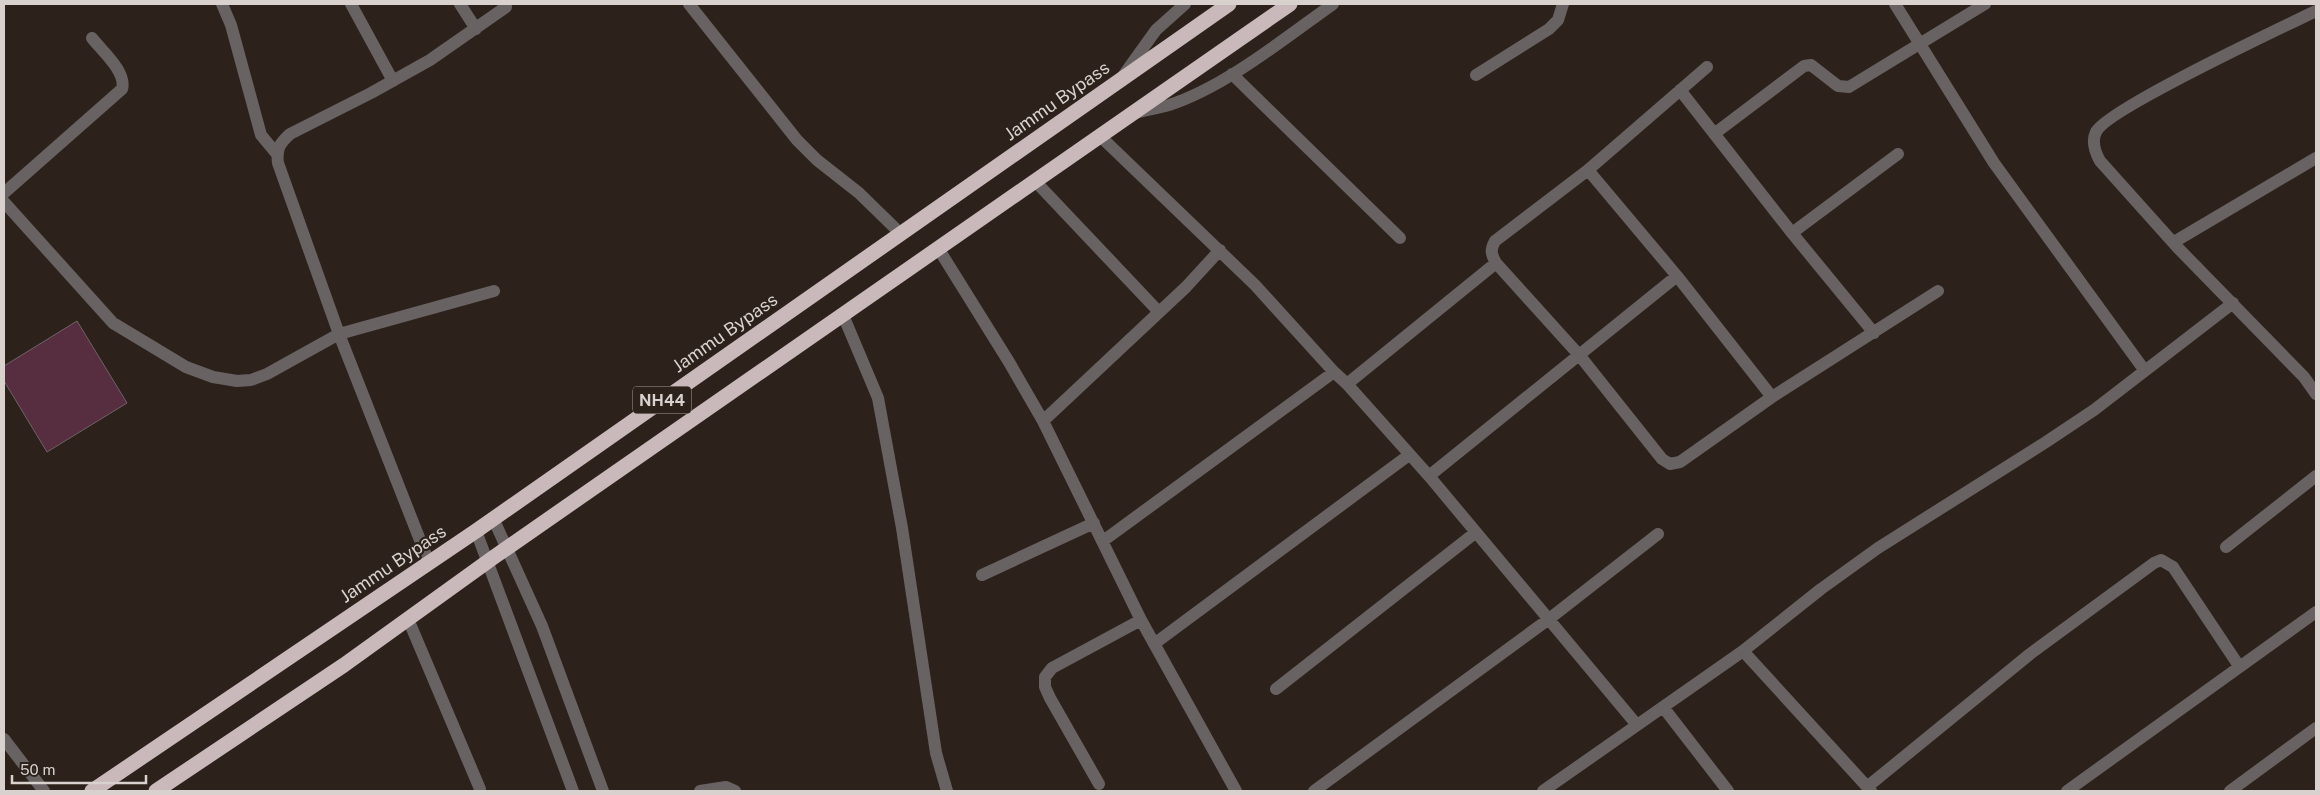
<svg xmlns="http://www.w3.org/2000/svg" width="2320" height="795" viewBox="0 0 2320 795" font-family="'Public Sans',sans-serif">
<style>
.building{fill:#562e3f;stroke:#706267}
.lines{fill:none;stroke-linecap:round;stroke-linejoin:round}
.minor{stroke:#696263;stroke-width:12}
.highway{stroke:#cab9ba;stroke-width:15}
.labels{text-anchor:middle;stroke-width:4.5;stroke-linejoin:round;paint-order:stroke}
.shield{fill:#2c221b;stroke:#a49c98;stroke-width:1}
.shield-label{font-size:16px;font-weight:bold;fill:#d8d1cd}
.street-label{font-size:18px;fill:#d8d1cd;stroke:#2c221b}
</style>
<rect width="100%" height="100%" fill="#2c221b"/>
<!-- building -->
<path class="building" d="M77,321l50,82 -80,49 -43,-71v-15z"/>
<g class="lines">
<!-- minor -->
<path class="minor" d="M222,4l9,21 30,110 15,18
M351,4l42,77
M460,4l16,25
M689,4l108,136 20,20 42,33 41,40
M1895,4l99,159 151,208
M2316,11c-33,16 -210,99 -220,121 -5,10 -1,20 4,29l78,87 126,129 12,17
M1707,67l-119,103 -93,71c-5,9 -4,13 1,22l84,93 82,103 8,5 10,-2 92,-65 166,-106
M1232,74l168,164
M1476,75l73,-46 9,-9 5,-16
M1123,76l33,-46 29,-26
M1680,90l112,143 82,100
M1135,113c12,-3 23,-5 34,-8 56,-18 116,-67 164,-101
M1714,134l90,-68 7,-1 27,21 11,1 136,-83
M1100,136l155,149 79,87 13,12 82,92 208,249
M1588,170l89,106 95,121
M1035,181l124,131
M4,193l118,-104c5,-17 -20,-38 -30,-51
M4,202l109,121 73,44 27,10 24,4 14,-1 16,-6 72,-40 155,-43
M1792,233l106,-79
M2174,242l142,-84
M938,248l71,114 34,59 98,199 95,171
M843,315l35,83 24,130 34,225 11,38
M1347,384l149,-121
M1043,421l143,-134 34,-37
M1429,476l248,-200
M493,518l49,108 61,165
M476,531l97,260
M1103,541l231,-169
M2226,547l90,-71
M429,563l-90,-229 -61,-171c-2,-14 2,-20 12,-29l81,-41 59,-33 76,-53
M982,575l112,-52
M408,619l72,170
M1154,644l255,-189
M1743,651l128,140
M1276,689l199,-156
M1663,707l65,84
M4,739l40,52
M1099,784l-49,-86 -5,-11v-10l7,-9 89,-48
M1867,787l163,-133 124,-91 7,-3 12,7 66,99
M700,791l26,-4 9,4
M1314,791l235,-172 109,-85
M1543,791l200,-140 78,-62 57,-41 168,-106 48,-32 139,-107
M2067,791l249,-179
M2230,791l86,-63"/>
<!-- highway -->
<path class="highway" d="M92,791l384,-260 753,-527
M156,791l188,-126 150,-108 796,-553"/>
</g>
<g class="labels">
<!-- shield labels -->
<rect class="shield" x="633" y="386.5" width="58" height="27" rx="4"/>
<g class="shield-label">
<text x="662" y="406">NH44</text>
</g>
<!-- street labels -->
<g class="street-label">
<text transform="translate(1057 101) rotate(-35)" y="6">Jammu Bypass</text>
<text transform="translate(725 333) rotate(-35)" y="6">Jammu Bypass</text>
<text transform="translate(393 564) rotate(-34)" y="6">Jammu Bypass</text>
</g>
</g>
<!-- border -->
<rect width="2320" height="795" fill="none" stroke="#d8d1cd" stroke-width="10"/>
<!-- scale -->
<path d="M12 775v8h134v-8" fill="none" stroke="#d8d1cd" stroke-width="2.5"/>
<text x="20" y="775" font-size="15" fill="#d8d1cd" stroke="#2c221b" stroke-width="4" paint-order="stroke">50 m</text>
</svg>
